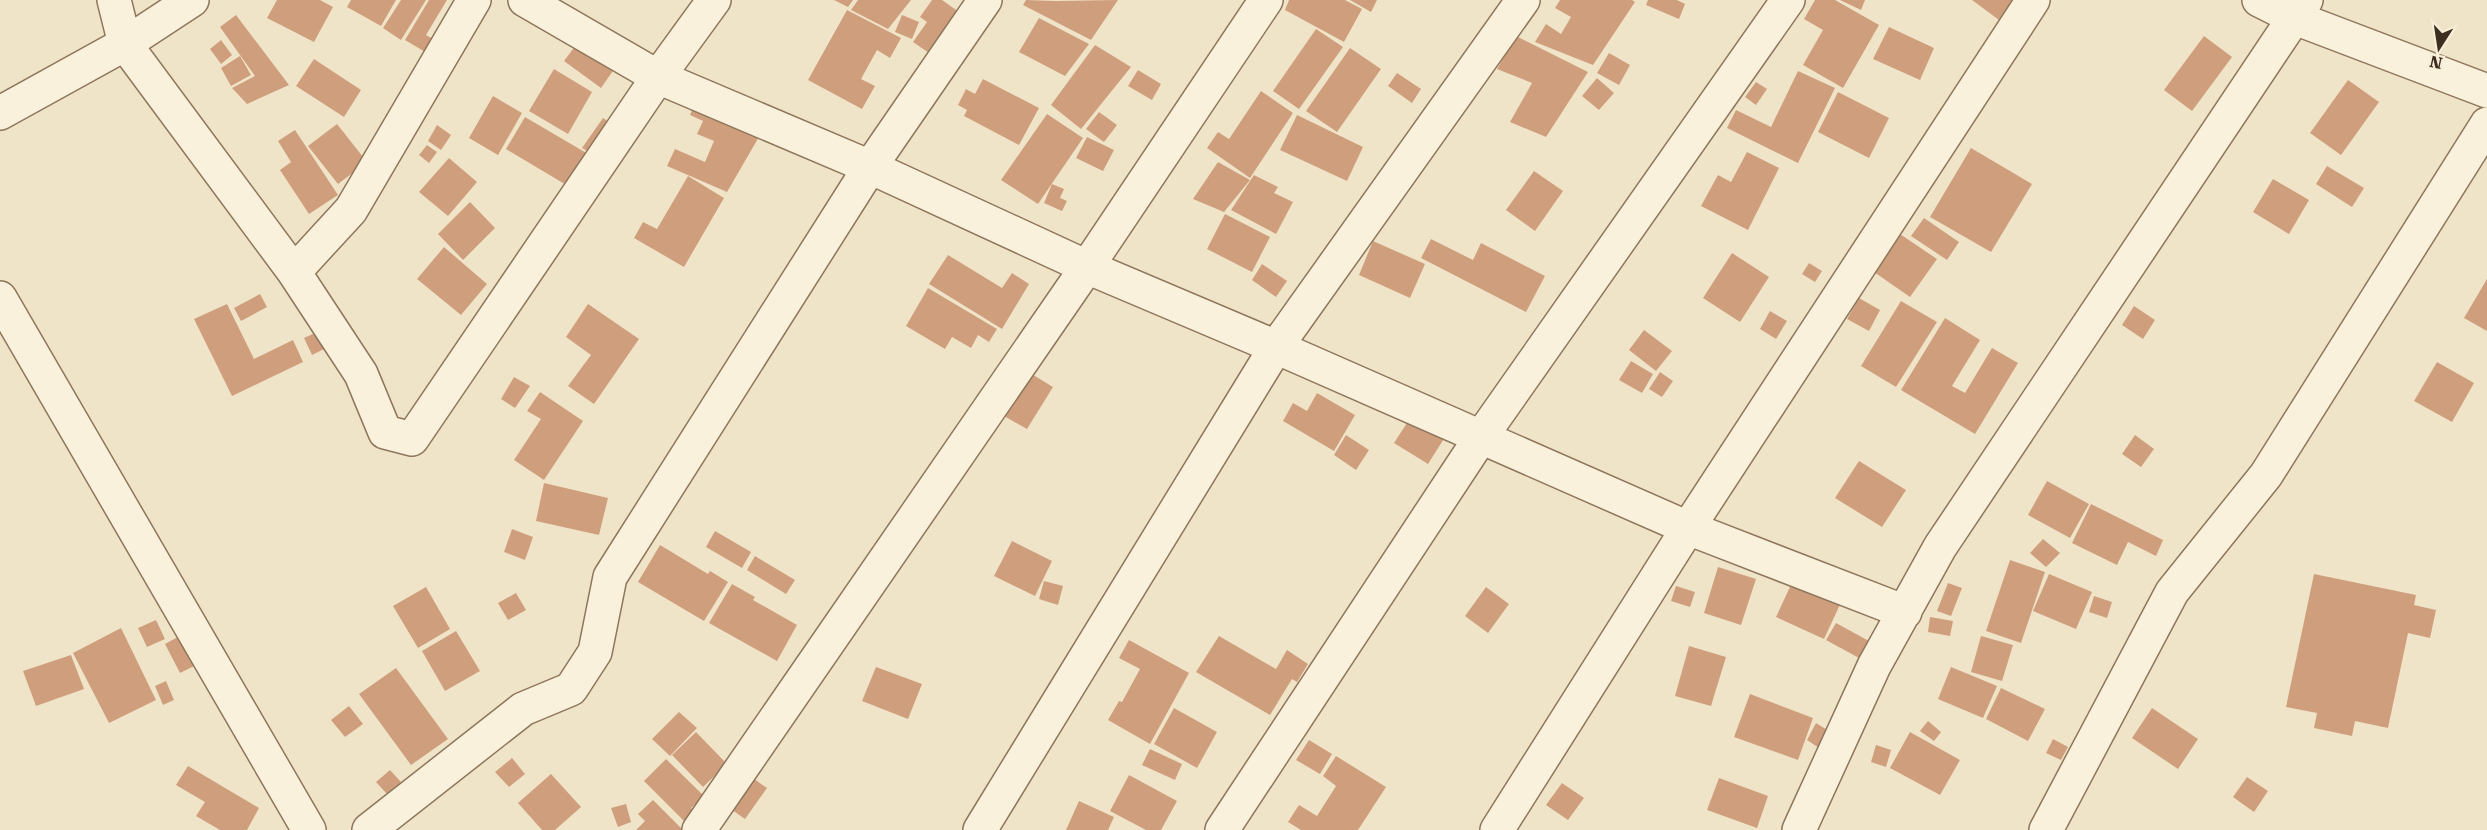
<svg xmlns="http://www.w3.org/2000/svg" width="2487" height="830" viewBox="0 0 2487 830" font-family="'Roboto Serif',serif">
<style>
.building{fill:#cf9f7d}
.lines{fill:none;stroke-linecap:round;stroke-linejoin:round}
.minor-casing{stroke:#8d765c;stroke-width:36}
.minor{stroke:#faf1dc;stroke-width:33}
</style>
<rect width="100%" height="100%" fill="#f0e4c8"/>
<!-- building -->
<path class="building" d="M277,0h43l13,7 -19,35 -47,-24z
M351,0h45l-15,26 -34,-19z
M401,0h25l-25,40 -18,-12z
M429,0h18l-21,35 14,8 -8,13 -27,-16z
M834,0h19l-5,7z
M858,0h53l-23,29 -37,-19z
M932,0h10l17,12 -30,41 -16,-11 14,-20 -7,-5z
M1026,0l29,1 63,-1 -27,40 -68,-35z
M1289,0h56l17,9 -18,33 -59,-32z
M1350,0h27l-6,12z
M1560,0h72l3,2 -42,63 -58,-23 11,-18 15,10 10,-17 -16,-9z
M1648,0h29l8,4 -6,15 -33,-14z
M1815,0h20l44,25 -36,63 -40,-23 20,-35 -19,-11z
M1840,0h25l-4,10z
M1972,0h41l-14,20z
M847,10l54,28 -11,20 -13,-8 -16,29 14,7 -13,23 -54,-29z
M236,15l53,70 -42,19 -15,-16 23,-12 -35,-49z
M902,15l17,7 -7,17 -17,-7z
M1039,18l50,26 -24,32 -46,-24z
M1889,27l45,21 -14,32 -47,-21z
M1316,29l27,18 -44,62 -26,-18z
M1516,36l72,36 -42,65 -36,-15 22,-39 -35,-14z
M2204,36l28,21 -40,54 -28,-21z
M221,40l11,15 -11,9 -11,-15z
M579,41l36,27 -14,20 -37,-27z
M1095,45l36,22 -50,62 -30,-24z
M1350,48l31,21 -44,63 -31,-21z
M1609,53l21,12 -11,20 -22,-12z
M240,56l11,19 -20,11 -10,-18z
M314,59l47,31 -17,27 -48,-31z
M554,69l38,23 -24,42 -39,-23z
M1138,70l23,14 -9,16 -24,-14z
M1798,71l37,17 -37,75 -71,-35 9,-18 35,17z
M1397,73l24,16 -9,14 -24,-17z
M1597,78l17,15 -15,17 -17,-14z
M983,79l56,29 -20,37 -55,-29 3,-6 -9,-5 8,-16 9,5z
M2348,80l31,22 -38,53 -31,-22z
M1756,82l11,7 -11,16 -11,-8z
M1261,91l32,22 -43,65 -43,-30 11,-16 11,7z
M1838,92l51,26 -20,40 -51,-26z
M699,93l68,30 -40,69 -60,-26 8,-17 30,13 9,-21 -17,-7 6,-13 -13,-6z
M493,96l29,17 -24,42 -29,-17z
M1099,112l18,13 -13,17 -18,-13z
M1047,114l36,24 -45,66 -37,-24z
M1297,115l66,32 -16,34 -67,-31z
M525,117l63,37 -20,32 -62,-37z
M603,118l16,11 -20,29 -17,-10z
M337,124l30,38 -29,22 -30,-38z
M437,125l14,10 -10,15 -13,-9z
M295,130l43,65 -29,19 -29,-44 11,-8 -13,-21z
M1087,137l27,13 -11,21 -27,-13z
M427,145l10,7 -8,11 -10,-8z
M1971,148l61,36 -41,68 -61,-35z
M1747,152l32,16 -31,62 -47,-24 17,-31 13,7z
M449,158l28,24 -29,34 -29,-24z
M1218,162l32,18 -26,32 -31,-13z
M2327,166l37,22 -12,19 -36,-23z
M1534,171l29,20 -28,40 -29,-21z
M1254,175l24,12 -4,6 19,9 -17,32 -45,-24z
M688,176l36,22 -40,69 -50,-29 9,-16 14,7z
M2273,179l36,21 -20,34 -36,-22z
M1052,184l12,5 -4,9 7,3 -5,10 -18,-8z
M470,202l25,26 -32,32 -25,-26z
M1225,214l45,23 -18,35 -45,-23z
M1924,218l35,24 -12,18 -36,-24z
M1900,234l37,25 -27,38 -36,-25z
M1431,239l42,21 8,-17 64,33 -19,36 -105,-54z
M1373,241l52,23 -15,34 -51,-23z
M444,247l43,37 -26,31 -44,-36z
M1732,253l37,24 -29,45 -37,-24z
M948,255l54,33 10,-15 17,11 -27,45 -73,-45z
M1809,263l13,8 -7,11 -13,-8z
M1262,264l25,17 -11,16 -24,-17z
M2487,279v52l-23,-13z
M928,288l69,41 -8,13 -11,-7 -7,13 -19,-11 -7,12 -39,-23z
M260,294l7,13 -26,14 -7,-13z
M1859,298l21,12 -11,21 -22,-12z
M1901,301l36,21 -41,65 -35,-21z
M227,304l27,55 39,-19 10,22 -71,34 -38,-77z
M588,304l51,35 -45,65 -26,-18 23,-31 -25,-18z
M2134,306l21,14 -12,19 -21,-14z
M1770,311l17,10 -11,18 -16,-10z
M1945,318l35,22 -28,46 13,7 27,-45 26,15 -43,71 -74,-44z
M324,329l8,16 -20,10 -8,-17z
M1644,330l28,21 -16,20 -27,-21z
M1631,361l22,13 -11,19 -23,-13z
M2437,362l37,21 -22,39 -38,-21z
M1660,372l13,9 -11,16 -13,-8z
M1030,373l23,14 -26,42 -23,-13z
M514,377l16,9 -15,22 -14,-9z
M540,392l43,29 -39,59 -30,-20 27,-41 -14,-8z
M1317,393l38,22 -21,36 -51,-30 10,-18 14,8z
M1418,406l34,20 -24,38 -34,-21z
M1346,435l23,15 -13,20 -22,-15z
M2135,435l19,14 -13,18 -19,-13z
M1859,461l47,29 -24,37 -47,-29z
M2047,481l42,23 -19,34 -42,-23z
M544,483l64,15 -9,37 -63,-14z
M2091,504l72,36 -7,16 -28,-14 -11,23 -45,-22z
M512,529l21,8 -8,23 -21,-8z
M715,531l36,21 -9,16 -36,-21z
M2043,539l17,14 -14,14 -16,-14z
M1012,541l40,20 -17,35 -41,-20z
M660,545l48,29 2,-3 18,11 -24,39 -66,-39z
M755,556l40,24 -9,14 -39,-24z
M2010,560l35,12 -24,71 -35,-12z
M1718,567l38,12 -15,46 -37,-12z
M1796,574l48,22 -20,43 -48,-22z
M2049,574l43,18 -16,37 -43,-18z
M2314,574l102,21 -2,10 22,5 -6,28 -22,-5 -20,95 -33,-7 -3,15 -38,-8 3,-15 -31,-6z
M1044,581l19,5 -5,19 -19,-6z
M1948,583l14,5 -11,28 -14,-5z
M732,584l23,13 -2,3 44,25 -20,36 -68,-38z
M1676,586l19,6 -5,15 -19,-6z
M426,587l24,42 -32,19 -25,-42z
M1486,587l23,17 -21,29 -23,-17z
M516,593l10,17 -18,10 -10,-17z
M2094,596l18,6 -5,16 -18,-6z
M1930,617l23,4 -3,15 -22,-4z
M156,620l9,19 -18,8 -9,-19z
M1836,623l33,18 -10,17 -33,-18z
M121,628l35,72 -47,23 -36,-70z
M456,631l24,40 -35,20 -23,-40z
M185,633l15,30 -20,10 -15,-29z
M1219,636l57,33 11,-19 21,14 -11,18 -5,-3 -22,36 -74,-43z
M1981,636l32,9 -11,36 -31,-9z
M1129,640l60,33 -39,71 -42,-24 11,-19 3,1 18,-33 -21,-11z
M1689,646l37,11 -15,49 -36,-10z
M71,655l13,34 -48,17 -13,-35z
M876,667l46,17 -14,35 -46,-18z
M1951,667l46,19 -14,32 -45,-19z
M396,668l52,71 -37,26 -52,-71z
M166,681l8,19 -11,5 -8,-19z
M2001,688l44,21 -17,32 -42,-22z
M1750,694l63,24 -15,42 -64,-23z
M349,706l14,18 -18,13 -14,-17z
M1174,708l43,24 -20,36 -43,-24z
M2152,708l46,31 -20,30 -46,-31z
M679,712l18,16 -27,28 -18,-17z
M1928,721l13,11 -7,9 -14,-10z
M1816,723l13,8 -10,17 -12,-8z
M696,732l31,32 -24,23 -31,-32z
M1910,732l50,28 -20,35 -50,-27z
M2053,739l15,8 -7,13 -15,-7z
M1309,740l23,14 -12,20 -24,-14z
M1876,745l15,5 -5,17 -15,-5z
M1150,749l32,15 -7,16 -33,-15z
M1336,756l50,31 -28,43h-57l-13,-8 11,-17 18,11 19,-30 -13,-10z
M512,758l13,16 -16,13 -14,-15z
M666,759l38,37 -13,12 7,7 -10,10 -44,-44z
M188,766l71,42 -12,22h-27l-24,-14 9,-14 -29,-17z
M390,770l11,12 -14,12 -11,-12z
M551,774l30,33 -26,23h-13l-24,-27z
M1129,775l48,26 -16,29h-15l-36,-19z
M750,776l17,12 -22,31 -17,-12z
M2247,777l21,14 -14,21 -21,-15z
M1719,778l49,18 -11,32 -50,-18z
M1562,783l22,15 -16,22 -22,-15z
M653,800l30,30h-47l9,-9 -7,-7z
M1079,801l35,16 -6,13h-42z
M626,804l5,18 -13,5 -7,-19z"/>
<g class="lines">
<defs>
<path id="minor" d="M114,0l11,44 169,228 67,102 24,58 27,7 246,-362 56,-77
M525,0l133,77 212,90 217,100 189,80 412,181 217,84
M2259,0l36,18 192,73
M0,113l125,-69 67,-44
M294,272l57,-62 123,-210
M0,298l309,532
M369,830l154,-121 48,-20 24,-37 15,-75 260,-410 115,-167
M699,830l388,-563 179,-267
M980,830l296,-483 247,-347
M1222,830l259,-393 307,-437
M1497,830l191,-302 345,-528
M1799,830l75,-164 66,-119 366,-547
M2046,830l126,-238 94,-117 221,-351"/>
</defs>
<!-- minor casing -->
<use href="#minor" class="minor-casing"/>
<!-- minor -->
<use href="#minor" class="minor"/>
</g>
<!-- north arrow -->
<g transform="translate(2439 48) rotate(192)" stroke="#f7eed8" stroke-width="4.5" paint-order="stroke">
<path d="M0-4.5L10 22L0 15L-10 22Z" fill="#3d2e20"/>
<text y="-9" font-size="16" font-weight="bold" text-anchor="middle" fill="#3d2e20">N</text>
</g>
</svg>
